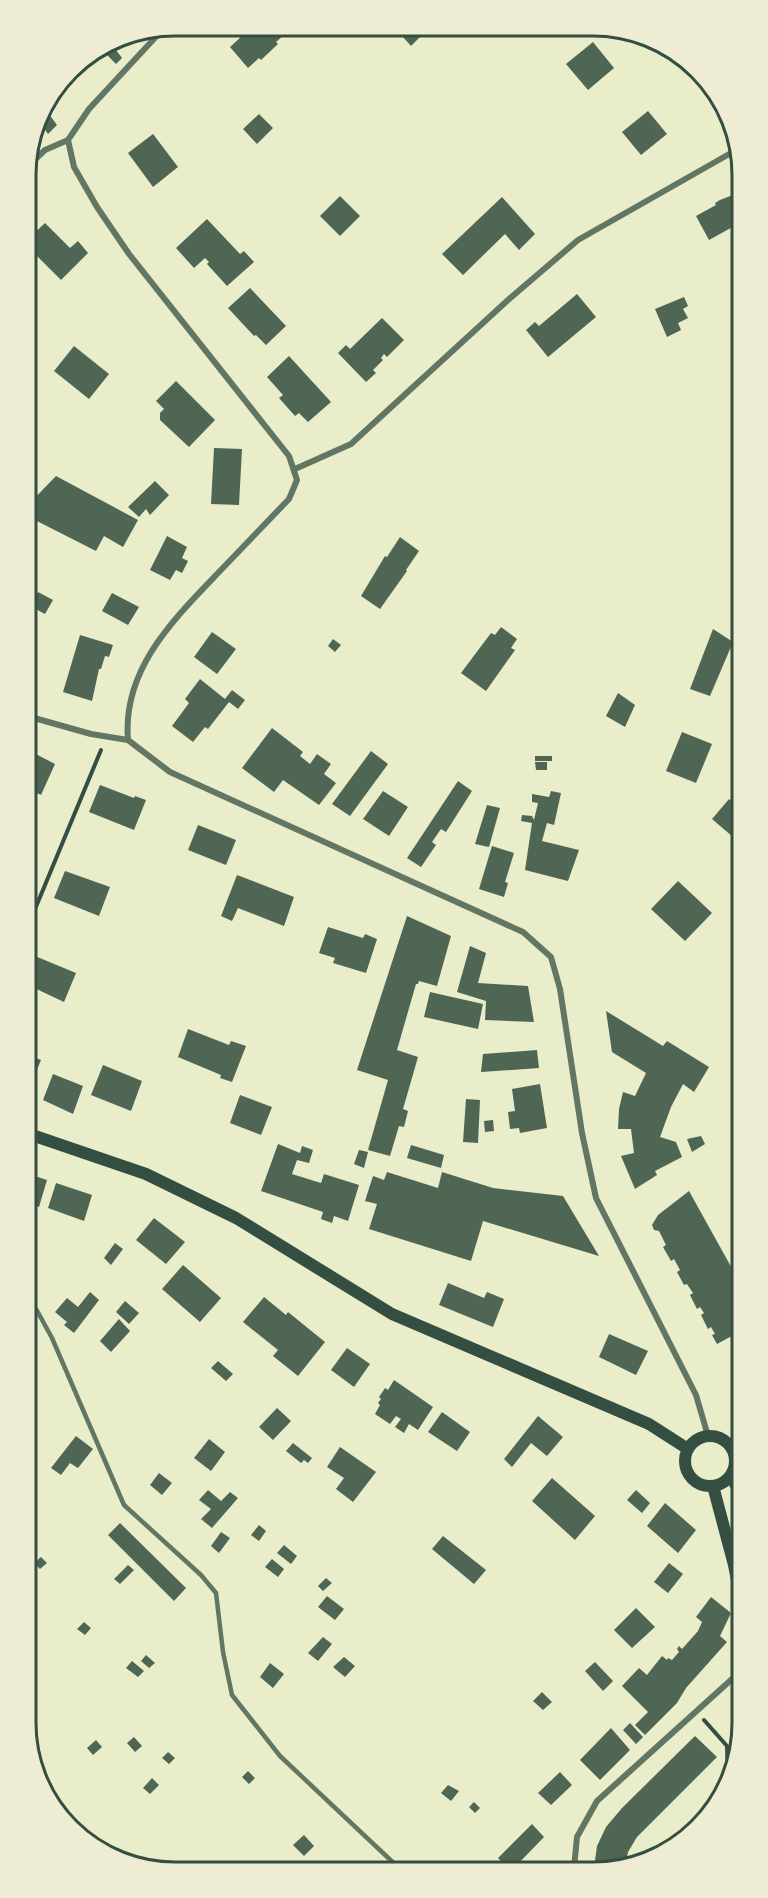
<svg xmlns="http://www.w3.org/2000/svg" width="768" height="1898" viewBox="0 0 768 1898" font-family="'Public Sans',sans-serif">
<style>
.building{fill:#4f6655}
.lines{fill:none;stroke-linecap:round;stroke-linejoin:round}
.path{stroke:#344e41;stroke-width:4}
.service{stroke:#617663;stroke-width:4.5}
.minor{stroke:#617663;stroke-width:6}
.secondary{stroke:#344e41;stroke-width:12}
.rim{fill:none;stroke:#344e41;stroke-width:3}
</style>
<rect width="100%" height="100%" fill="#e9edc9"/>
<!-- building -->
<path class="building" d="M253,26h24l8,8 -9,8 2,2 -17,16 -2,-2 -11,10 -18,-21z
M394,27h34l1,1 -18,18z
M110,42l12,16 -6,6 -16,-16z
M593,42l21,26 -26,22 -22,-26z
M679,59l19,10 -7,6z
M708,86l17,30 -3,2 -20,-27z
M43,106l14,19 -9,9 -10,-15z
M648,111l19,23 -26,21 -19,-23z
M259,114l14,14 -16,16 -14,-15z
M153,134l25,33 -25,20 -25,-34z
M738,193v31l-29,16 -13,-24 20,-11 -1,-2 5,-3z
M340,196l20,20 -20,20 -20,-20z
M502,197l33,37 -16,16 -14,-16 -42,41 -21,-21z
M207,219l33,35 4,-3 10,11 -27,24 -20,-22 2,-2 -4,-4 -11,10 -18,-20z
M45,223l25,25 8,-7 10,12 -27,27 -35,-35v-4z
M250,288l36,38 -20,19 -10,-10 -2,1 -26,-28z
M577,294l19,23 -48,40 -22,-27 9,-8 4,4z
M684,297l4,9 -5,3 5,9 -10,5 3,7 -14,7 -12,-28z
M382,318l22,22 -17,17 -3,-3 -3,4 2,2 -10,10 3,3 -10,9 -28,-29 8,-8 4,4z
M74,346l35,28 -20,25 -35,-28z
M289,356l42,46 -23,20 -9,-9 -4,3 -16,-18 4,-3 -16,-18z
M176,381l39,39 -26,27 -29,-27v-7l4,-4 -8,-8z
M214,448l28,1 -3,56 -28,-1z
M56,476l82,44 -15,27 -19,-11 -8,15 -69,-35v-10z
M155,481l14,14 -19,20 -4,-6 -7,8 -11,-10z
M167,536l20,11 -5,11 6,3 -6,12 -6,-3 -6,10 -20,-10z
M400,537l19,14 -13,19 1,1 -27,38 -19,-13 24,-40 2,1z
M38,592l15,8 -8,14 -15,-8z
M112,593l27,14 -11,18 -26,-14z
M501,627l16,12 -6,9 4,2 -29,41 -25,-18 30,-40 4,2z
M713,629l20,13 -23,54 -20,-7z
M212,632l24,17 -19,25 -23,-17z
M80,635l33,10 -4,12 -4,-1 -4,13h-2l-7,32 -29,-9z
M333,639l8,6 -6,7 -7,-6z
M200,679l25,20 7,-9 13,10 -7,9 -9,-7 -21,27 -3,-2 -12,15 -21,-16 17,-23 -4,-4z
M618,693l17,12 -10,22 -19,-11z
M272,728l31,24 -3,4 10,8 7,-10 14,10 -7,10 12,9 -17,22 -36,-25 -9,12 -32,-24z
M682,732l30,12 -16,39 -30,-12z
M28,750l27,14 -14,31 -13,-6z
M371,751l17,13 -38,52 -18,-12z
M535,756h17v5h-17z
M535,762h12v8h-11z
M458,781l14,10 -26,41 -5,-3 -9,13 4,3 -15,22 -14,-9z
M100,785l34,13 1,-2 11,4 -12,30 -45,-18z
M383,791l25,16 -19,29 -26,-17z
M551,791l10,2 -7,32 -7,-2 -5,18 37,9 -11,31 -43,-11 7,-47 -11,-2 1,-6 10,1 2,4 4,-17 -6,-1v-8l17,3z
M729,799l10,9 1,35 -28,-24z
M487,805l13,3 -11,39 -14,-3z
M198,825l38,15 -10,25 -38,-15z
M492,846l22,7 -9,29 3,1 -4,14 -25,-8z
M65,871l45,16 -11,29 -45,-18z
M237,875l57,22 -10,29 -46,-18 -6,13 -11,-5z
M678,881l34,32 -27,28 -34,-32z
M407,916l44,20 -14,50 -18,-5 -1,3h-2l-19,66 21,7 -15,52 5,2 -4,16 -5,-1 -9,30 -22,-6 20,-70 -31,-10z
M328,927l35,11 2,-4 12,5 -11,34 -33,-10 2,-5 -16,-5z
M470,946l16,7 -8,30 50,3 6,36 -49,-2 1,-19 -29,-9z
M30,954l46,19 -12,29 -36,-17v-25z
M430,992l53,12 -5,25 -54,-12z
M606,1011l57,35 4,-5 42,26 -15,25 -11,-8 -12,23 -11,30 16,5 6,15 -27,14 2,4 -22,14 -14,-33 13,-3 -3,-24h-13l1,-20 4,-17 12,4 11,-23 -34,-21z
M188,1029l41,16 2,-4 15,5 -14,36 -12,-4 1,-3 -43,-18z
M537,1050l2,18 -58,4 2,-18z
M28,1055l13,5 -12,29z
M103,1065l39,16 -11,30 -40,-16z
M53,1074l30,12 -10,28 -30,-14z
M540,1084l7,44 -27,5 -1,-5 -9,1 -2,-17 7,-1 -3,-22z
M240,1095l32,12 -11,28 -31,-12z
M466,1099l14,1 -2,43 -15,-1z
M493,1120l1,11 -9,1 -1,-11z
M701,1136l4,8 -13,8 -5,-13z
M278,1144l22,9 2,-7 11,4 -4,13 -12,-3 -5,14 29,9 3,-9 35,11 -11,36 -14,-5 -2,7 -11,-4 2,-7 -62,-21z
M411,1145l33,10 -3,13 -34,-10z
M359,1150l9,2 -4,16 -10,-4z
M387,1172l51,16 4,-16 51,16 70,8 36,60 -116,-35 -12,40 -102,-32 8,-25 -12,-3 8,-25 11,4z
M29,1174l18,6 -8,27 -10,-3z
M56,1183l36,12 -8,26 -36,-13z
M689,1191l50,90 2,-1v23l-9,5 9,16v7l-24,13 -5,-9 3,-1 -4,-7 -3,2 -7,-14 3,-2 -4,-6 -3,2 -7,-14 3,-2 -6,-9 -3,1 -7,-13 3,-2 -6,-11 -3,2 -8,-14 3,-2 -7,-14 -5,-1 -2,-5 6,-10z
M154,1218l31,24 -19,22 -30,-24z
M115,1243l8,6 -12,16 -7,-7z
M183,1265l38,33 -21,24 -38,-33z
M448,1283l36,15 3,-6 17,7 -11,28 -54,-22z
M90,1292l9,8 -25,33 -10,-8 3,-3 -12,-10 12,-14 11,9z
M264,1297l22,18 2,-3 37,30 -27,34 -25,-20 5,-6 -35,-28z
M125,1301l14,12 -10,11 -13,-12z
M119,1319l11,12 -19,21 -11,-11z
M609,1334l39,17 -12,24 -37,-18z
M347,1348l23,16 -16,23 -23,-17z
M218,1361l15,13 -7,7 -15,-13z
M394,1380l39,27 -15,23 -9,-6 -5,9 -9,-6 6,-8 -5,-3 -6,8 -15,-10 5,-9 -2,-2 3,-4 -2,-2 6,-9 3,2z
M277,1408l14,13 -18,19 -14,-13z
M442,1412l28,20 -13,19 -29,-19z
M538,1416l25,21 -16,19 -16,-13 -19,24 -8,-8z
M76,1436l17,13 -15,19 -8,-5 -9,12 -10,-7z
M209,1439l16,13 -14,19 -17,-13z
M293,1443l19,15 -4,5 -4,-3 -3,3 -15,-12z
M340,1447l36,25 -23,30 -17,-13 8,-11 -17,-11z
M159,1473l13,10 -10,12 -12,-10z
M552,1478l43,38 -20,24 -43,-39z
M208,1490l13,11 9,-9 8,6 -26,30 -11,-9 10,-10 -12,-9z
M636,1490l14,13 -8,10 -15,-13z
M665,1503l31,27 -18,23 -31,-27z
M120,1523l66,65 -12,13 -66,-66z
M259,1525l7,6 -7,10 -8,-6z
M221,1532l9,6 -11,15 -8,-7z
M443,1536l43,34 -12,14 -42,-35z
M284,1545l13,11 -6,8 -14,-11z
M41,1557l6,6 -7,6 -6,-6z
M272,1559l12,10 -6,8 -13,-10z
M669,1563l14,11 -15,19 -14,-11z
M128,1565l6,5 -14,14 -6,-5z
M326,1578l6,5 -9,8 -5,-5z
M327,1596l17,13 -9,11 -17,-13z
M711,1597l20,16 -11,23 7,6 -41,46 -9,15 -32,32 -10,-10 13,-13 -26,-26 17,-18 8,7 15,-19 5,4 1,-2 4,2 7,-8 -2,-3 2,-3 3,3 16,-18 4,-9 -6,-5z
M636,1608l19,19 -23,21 -18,-18z
M84,1622l7,6 -6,7 -8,-6z
M323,1637l9,7 -14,17 -10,-8z
M146,1655l9,8 -6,5 -8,-7z
M344,1657l11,9 -10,11 -12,-10z
M132,1661l12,10 -6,6 -12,-9z
M595,1662l18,19 -10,10 -18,-20z
M270,1663l14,11 -11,14 -13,-11z
M542,1692l10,10 -9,8 -10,-9z
M630,1723l13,14 -7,7 -13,-14z
M611,1728l19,22 -30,30 -20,-20z
M695,1736l22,21 -80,80 -9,15 -3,16h-31l3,-22 9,-19 16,-19z
M134,1737l8,9 -7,6 -8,-9z
M96,1740l6,7 -9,8 -6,-7z
M168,1752l7,6 -6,6 -7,-6z
M248,1771l7,7 -6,6 -7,-7z
M560,1772l12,13 -21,20 -13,-12z
M152,1778l7,7 -9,9 -7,-6z
M448,1785l11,6 -8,10 -10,-8z
M474,1802l6,6 -5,5 -6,-6z
M532,1824l12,13 -30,31h-6l-10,-10z
M304,1835l10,11 -10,10 -11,-11z"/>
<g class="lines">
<!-- path -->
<path class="path" d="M28,926l73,-176
M704,1720l23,26 1,40"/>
<!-- service -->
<path class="service" d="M29,1296l23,42 72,167 77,70 15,18 7,59 9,43 48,61 120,113"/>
<!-- minor -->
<path class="minor" d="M26,168l19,-18 23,-10
M295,469l56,-25 157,-144 70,-60 160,-91
M27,716l64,18 37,6 42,32 353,160 28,25 9,32 22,144 14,65 100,197 12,41
M128,740c-6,-71 46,-121 91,-168 23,-24 47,-49 70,-73l8,-19 -8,-24 -160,-202 -32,-47 -23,-40 -6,-27 21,-31 75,-81
M732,1448h9
M574,1868l3,-31 20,-36 145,-131"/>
<!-- secondary -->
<path class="secondary" d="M29,1134l117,40 90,44 156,96 257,110 39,25
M685 1461a25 25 0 1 1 50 0a25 25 0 1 1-50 0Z
M731,1475l11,24
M713,1486l21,79 8,40"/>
</g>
<!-- crop -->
<path d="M0 0H768V1898H0ZM175 36H593A139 139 0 0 1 732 175V1723A139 139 0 0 1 593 1862H175A139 139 0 0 1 36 1723V175A139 139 0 0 1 175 36Z" fill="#eeecd3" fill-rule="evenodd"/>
<path class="rim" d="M175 36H593A139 139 0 0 1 732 175V1723A139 139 0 0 1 593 1862H175A139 139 0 0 1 36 1723V175A139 139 0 0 1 175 36Z"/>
</svg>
